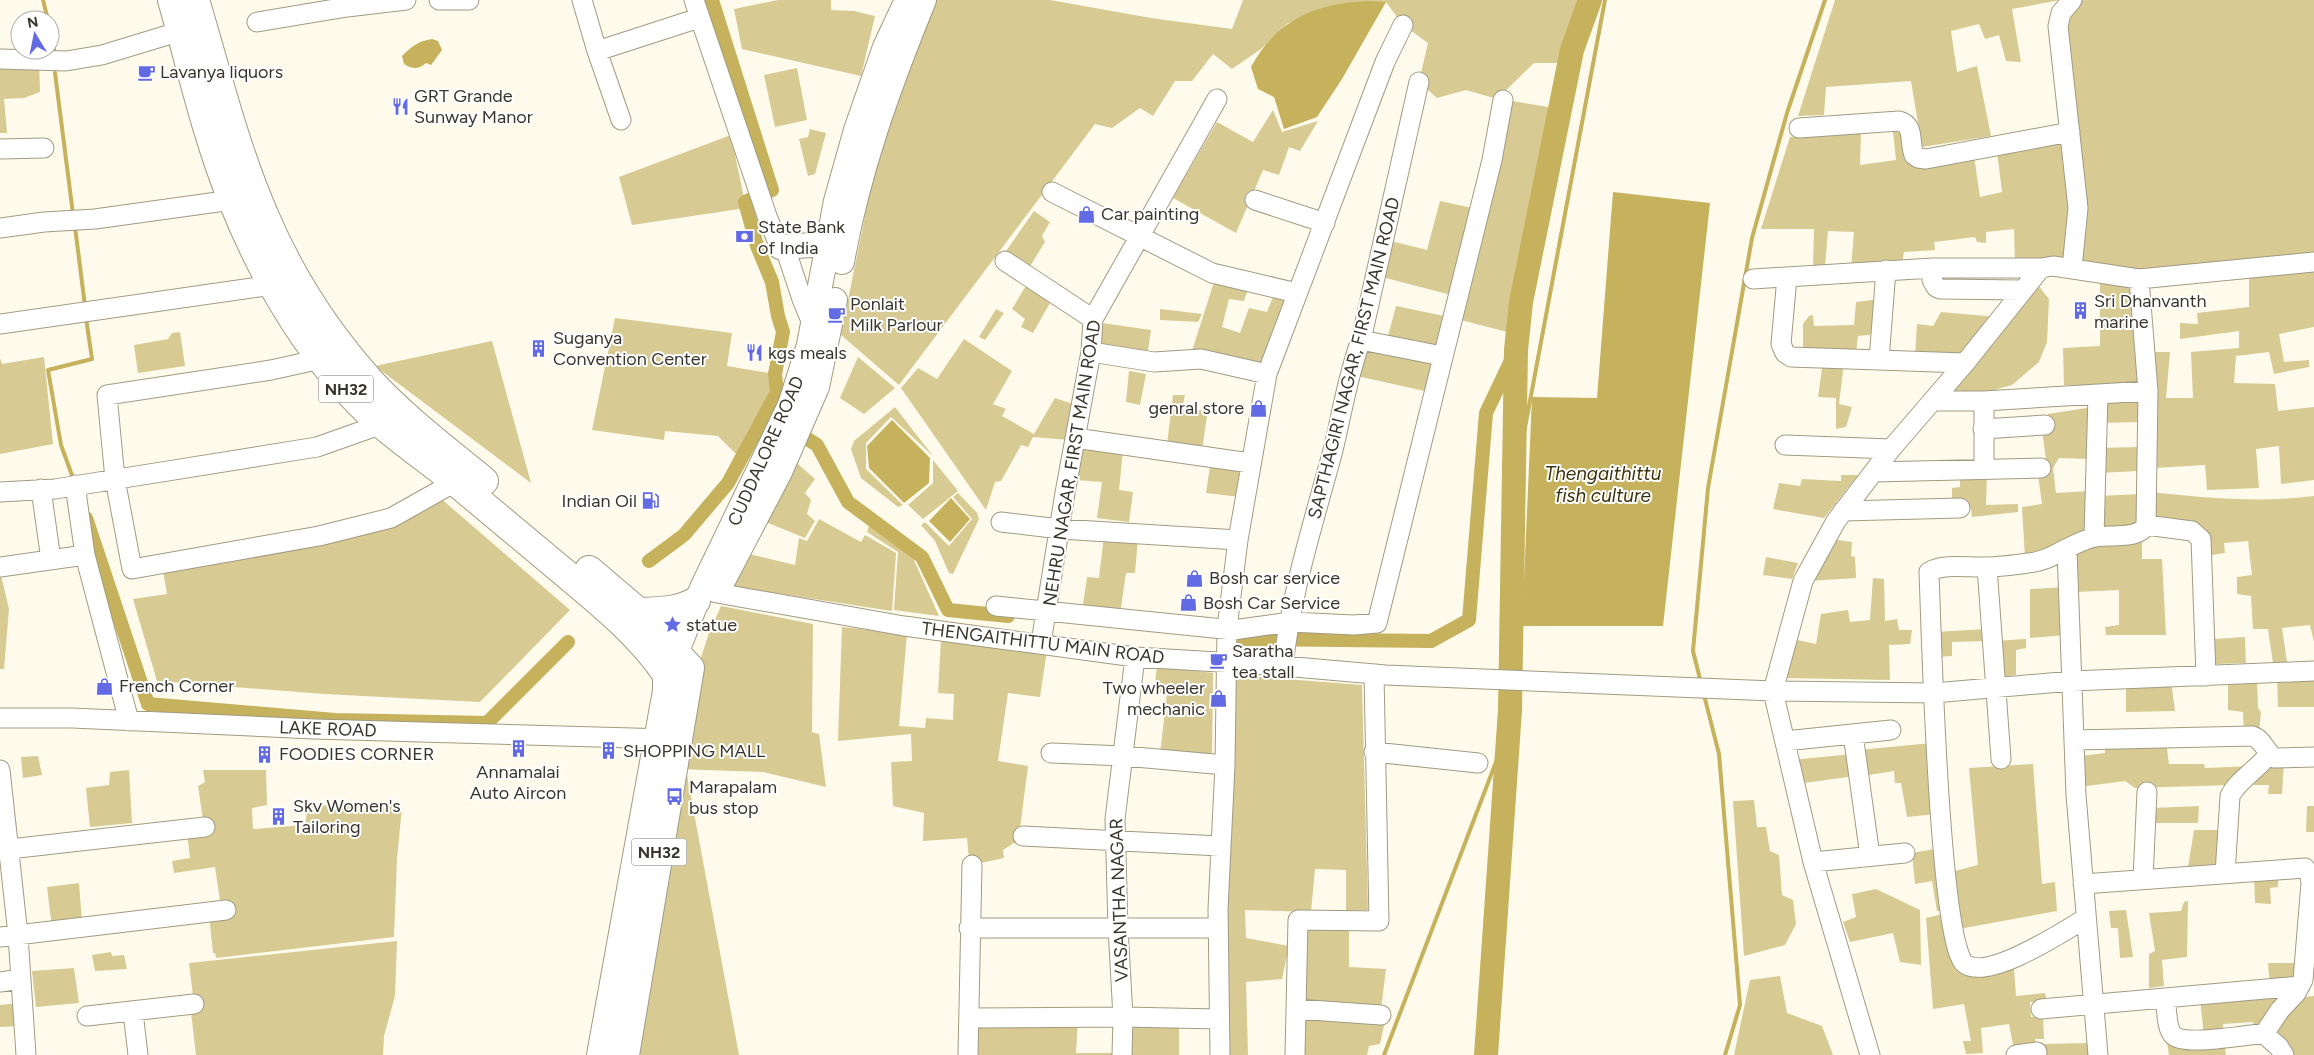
<svg xmlns="http://www.w3.org/2000/svg" width="2314" height="1055" viewBox="0 0 2314 1055" font-family="Figtree,sans-serif">
<style>
.green{fill:#d7ca93}
.water{fill:#c6b15d}
.lines{fill:none;stroke-linecap:round;stroke-linejoin:round}
.stream{stroke:#c6b15d;stroke-width:4}
.canal{stroke:#c6b15d;stroke-width:14}
.river{stroke:#c6b15d;stroke-width:24}
.minor-casing{stroke:#a19b83;stroke-width:21}
.major-casing{stroke:#a19b83;stroke-width:26}
.highway-casing{stroke:#a19b83;stroke-width:30}
.minor{stroke:#fff;stroke-width:19}
.major{stroke:#fff;stroke-width:24}
.highway{stroke:#fff;stroke-width:28}
.labels{text-anchor:middle;stroke-width:4;stroke-linejoin:round;paint-order:stroke}
.shield{fill:#fff;stroke:#74726b;stroke-width:1}
.shield-label{font-size:16px;font-weight:bold;fill:#38362c}
.poi-label{font-size:18px;fill:#38362c;stroke:#fff;text-anchor:start}
.street-label{font-size:18px;fill:#38362c;stroke:#fff}
.water-label{font-size:19px;font-style:italic;fill:#3b320c;stroke:#fff}
</style>
<rect width="100%" height="100%" fill="#fffbec"/>
<!-- green -->
<path class="green" d="M778,0h53v10l23,1 21,5 -14,60 -119,-27 -8,-40z
M937,0h113l101,18 81,11 11,-29h345l-27,63h-27l-37,36 -31,-9 -29,8 -18,-16 9,-39 -25,-18 -17,-23 -98,21 -27,26 -29,20 -19,-15 -21,27h-17l-22,35 -13,-8 -28,20 -17,-4 -196,261 -58,-50 38,-189z
M1835,0h225l-48,9 9,53 -15,-1 -7,-26 -14,4 -6,-15 -28,7 6,41 20,-6 14,70 -69,11 -11,-66 -85,6 -2,28 -26,1z
M2076,0h238v262l-175,17 -67,-11 -14,-242z
M0,63l39,1 1,28 -16,6 -20,1 3,34h-7z
M797,68l10,52 -32,7 -11,-52z
M1512,101l42,7 -43,225 -54,-14z
M1273,110l9,22 36,-11 -18,30 -11,-4 -10,28 -16,-5 -27,63 -63,-35 44,-76 36,20z
M810,129l16,4 -11,41 -7,2 -9,-37 9,-2z
M1904,131l5,32 65,-7 6,41 22,-5 -5,-41 69,-12 9,73 -8,50 -52,1 -1,-34 -28,3v11l-9,-1 -2,-5 -41,5 1,8 -31,2 -2,12 -51,4 3,-36 -26,-1 -3,36h-12l1,-38h-53l29,-92 71,-5 -1,33 36,-5 -3,-28z
M731,135l15,73 -114,17 -13,-48z
M1440,201l37,8 -22,87 -73,-19 9,-36 36,9z
M1034,211l16,11 -8,14 3,6 -16,26 -25,-14z
M2314,269v58l-35,7 5,28 25,-2v7l-35,7 -5,-22 -33,4 -2,27 41,1 3,27 36,-4v73l-33,4 -2,-38 -23,3 3,39 -52,2 -2,-25 -50,3 -4,-116h19l-4,46h27l-2,-46 48,-4v-17l-59,8v-16l18,1 -1,-11 52,-6v-32z
M1030,279l25,15 -22,39 -12,-6 4,-8 -13,-10z
M1215,279l34,7 -5,15 -15,-2 -7,28 18,6 9,-25 18,4 8,-20 17,3 -29,72 -72,-13z
M2100,279l35,4 8,104 -79,-2 -1,-37 37,-2z
M2034,280l15,19 -2,43 -8,20 -27,23 -32,9 -36,1z
M1880,299l-3,35 -19,2 -2,18 -53,-6v-24l6,-8 4,-1 1,11 40,-1 2,-23z
M1396,306l53,11 -8,32 -53,-13z
M996,309l8,4 -19,27 -6,-3z
M1160,309l42,5 -4,8 -38,-2z
M1941,312l56,5 -35,41 -47,-2 2,-32 16,2z
M615,318l117,15 -5,33 48,8 2,18 -36,67 -23,-23 -53,-5 -1,9 -72,-10z
M1102,323l49,7 -4,27 -45,-7z
M180,332l5,34 -47,7 -4,-28 34,-6 4,-6z
M964,339l48,32 -19,33 13,5 -4,7 32,18 21,-36 18,6 -3,36 -37,-3 -5,10 -7,-2 -20,36 -6,1 -9,28 -85,-122 17,-20 19,11z
M492,341l39,142 -156,-117z
M1368,345l68,16 -7,31 -72,-16z
M44,357l9,87 -53,10v-96l2,6z
M858,357l37,31 -31,26 -24,-16z
M1823,362l21,1 -5,41 13,3 -6,20 -10,2v-31l-18,-1z
M1129,371l17,3 -6,31 -14,-3z
M1173,395h12l-3,15h20v5l5,1 -5,34 -35,-6z
M2140,395l-2,27 -37,1 1,-26z
M895,407l38,49 -42,-39 -25,26v26l37,36 -5,2 -37,-29 -10,-29 3,-8z
M2093,407l-2,52 -32,-1 -6,10 3,25 35,-2 -3,43 -63,23 -3,-50 20,-3 -4,-29 10,-2 -6,-42h8l-2,-17z
M1082,443l41,7 -4,40 14,2 -4,30 -32,-4 5,-36 -27,-2z
M2138,447v24l-39,2 1,-25z
M791,458l24,21 -10,14 6,7 -4,14 8,7 -10,17 -44,-18z
M933,460l25,31 -35,28 -15,-14 25,-22z
M1211,460l35,4 -6,33 -34,-4z
M1987,473l-1,32 32,-1v8l-46,5 -1,-9 -9,1 -10,-3v-18l8,-1v-7l19,-1z
M1841,475h17l-34,43 -51,-9 6,-26 21,3 2,-7 39,2z
M2151,492c54,6 108,11 163,4v146l-4,-17 -28,3 5,34 -14,1 -5,-34h-15l-2,-33 -14,-2v-17l15,-2 -4,-34 -24,2 1,10 -14,2 -2,-17 -59,-18z
M958,493l19,20 2,6 -26,55 -4,-1 -14,-32 -14,-16 4,-3 24,24 23,-27 -19,-22z
M2141,494l-1,34 -42,3 1,-35z
M439,497l131,113 -90,92 -156,-8 -167,-13 -24,-82 34,-5 -4,-23z
M819,519l42,23 4,-7 31,18 -4,58 -163,-25 16,-33 50,12 4,-27 8,3z
M870,522l39,27 30,67 -45,-6 4,-58 -31,-20z
M1839,529l-1,11 14,2 -1,14 4,1 1,21 -48,3z
M1104,536l34,2 -3,35h-9l-6,42 -38,-4 5,-34 12,1z
M2142,538v21h20l4,76h-60l-1,-8 14,-2v-35l-43,2 -5,-38 25,-11z
M1766,557l32,6 -6,16 -29,-4z
M0,571l9,38 -5,60h-4z
M1873,578l11,1 1,42 12,-2 2,11h13l-2,14 -21,1 1,35 -105,-2 12,-38 19,4 5,-30 27,-4 2,12 20,-2z
M2066,587l1,48 -37,3v-49z
M721,606l92,18 -1,108 7,2 7,53 -63,-15 -86,-3 15,-84 17,-52z
M842,627l65,7 -8,92 26,2 1,-10 27,2 1,-26 -16,-1 3,-54 106,11 -7,47 -32,-4 -10,68 30,5 -10,78 -4,-1 -11,7 1,8 -28,6 -7,-4 -2,-22 -44,3 1,-28 -31,-7 -2,-44 21,-1 -1,-27 -73,7z
M1986,629v12l-34,1v14l-15,1 -2,-25z
M2245,637l1,26 -30,1 -2,-25z
M2026,639v9l-10,2v25l-15,2 -6,-36z
M1157,666l56,7 -1,86 -52,-5 7,-60 -13,-2z
M2314,674v33h-36l-1,-31z
M1235,675l127,10 6,225 -22,1v-41l-31,-1 -4,43 -66,-2 1,28 43,8 -7,33 -36,3 2,73h-21l-2,-86z
M2257,678l1,30 3,4 -2,21 -15,1 -1,-22 -15,-2v-31z
M2171,680l4,31 -49,1v-28z
M2166,741l3,23h35l1,4 48,-2 -21,19 -97,3 -10,-7 -46,6 2,-31 24,-3 1,-10z
M1932,743l4,71 -29,3 -6,-34h-6l-1,-12 -32,5 -4,-26z
M1853,754l2,22 -58,8 -6,-24z
M38,756l4,19 -19,3 -2,-21z
M2269,761l15,1 -2,32h-14l1,-9h-29z
M2033,764l9,120 13,-2 2,29 -98,18 -8,-57 27,-7 -9,-97z
M129,770l3,53 -42,4 -4,-39 23,-3 1,-13z
M203,770h63l1,35 -15,3 1,21 52,-4 3,-20 94,2 -5,52 -3,78 -178,21 -1,-5h-2l-4,-39 12,-7 -6,-40 -41,6 -2,-12 18,-3 -3,-26 16,-12 -5,-34 7,-4z
M687,775l52,280h-109l46,-279z
M1754,800l3,27h9l4,24 9,4 3,40 11,5 3,24 -11,21 -41,11 -11,-155z
M2199,806l-1,17h-46l1,-15z
M2307,806h7v26h-8z
M2194,830h30l-1,36 -35,1z
M1940,848l8,62 -11,1 -5,-30 -17,3 -3,-31z
M2278,873v14l-8,1 1,16 -16,-1 -1,-28z
M79,883l3,39 -30,6 -5,-41z
M1876,889l44,21 1,55 -21,-3 -7,-29 -43,9 -7,-20 13,-5 -4,-23z
M2188,901l-1,56 -25,3 2,26 -15,2v-34l6,-3 -6,-38 32,-2 3,-9z
M2126,910l7,47 -13,1 -2,-30h-7l-2,-17z
M1947,913l29,62 38,-6 2,27 29,-3 2,8 -17,1 1,15h12l1,22h-9l1,5 -22,6 -5,-26 -28,4 2,25 -17,1 -3,-13h8l-7,-37 -31,5 -7,-91z
M1301,923l48,2v42l37,2 -5,40 6,3 -7,32 -11,2 -2,9h-69z
M397,941l-2,55 -11,40 -1,19h-187l-5,-43 3,-8 -5,-41z
M111,952l1,4 12,-1 3,14 -32,2 -3,-16z
M2268,963h35l-5,21 -28,2z
M74,968l5,35 -43,4 -4,-36z
M1780,976l7,37 35,13 11,29h-99l16,-75z
M2294,990l-40,41 -1,-9 -30,2 1,10 -20,2 -4,-38z
M2314,996v59h-27l-16,-25 24,-32z
M20,1003l2,23 -22,1v-22z
M1078,1019l-2,34h44v2h-149l1,-34z
M1126,1020h53v35h-55z
M2166,1035l58,6 2,14h-57z
M2092,1043l1,12h-52l1,-11z"/>
<!-- water -->
<path class="water" d="M1369,1l17,1 -44,77 -25,38 -33,12 -10,-32 -16,-8 -7,-22c26,-48 66,-64 118,-66z
M432,39l6,2 4,9 -11,15 -5,-2c-7,6 -13,7 -22,1l-2,-8c10,-10 17,-15 30,-17z
M1613,192l97,11 -47,423h-141l10,-229 65,1z
M892,420l38,38 -1,25 -25,20 -35,-35 -2,-22z
M951,498l19,21 -20,23 -21,-21z"/>
<g class="lines">
<!-- stream -->
<path class="stream" d="M43,0l5,20
M50,30l5,25
M55,73l18,141
M75,227l10,79
M73,478l-12,-33 -13,-75 44,-11 -6,-41
M1518,675l3,-226 84,-449
M1701,683l-8,-32 15,-163 44,-250 35,-125 38,-113
M1704,695l15,59 21,251 -15,50
M1384,1055l133,-348v-20"/>
<!-- canal -->
<path class="canal" d="M766,413l51,32 31,57 74,55 26,53 60,6
M86,518l62,186 187,16 152,3 81,-81
M649,561l35,-26 44,-52 49,-91 -2,-18 8,-42 -5,-16 -6,-34 -15,-36 -12,-44 27,-12 -60,-190
M1224,637l21,2 186,2 38,-21 17,-207 30,-63"/>
<!-- river -->
<path class="river" d="M1486,1055l24,-345 6,-360 5,-48 51,-252 18,-50"/>
<defs>
<path id="minor" d="M439,0h30
M582,0l15,51 24,69
M694,0l74,219 12,28 7,7 15,45 12,29
M2072,0l-11,13 -3,13 20,182 -6,60
M257,22l90,-15 59,-7
M597,51l102,-33
M0,59l66,2 36,-6 79,-24
M1799,128l100,-7c16,4 10,21 15,34l4,3 8,1 144,-27
M0,149l44,-1
M1052,192l160,81 85,20
M1255,200l70,23
M0,228l44,-6 51,-3 137,-19
M1005,261l88,58
M1933,268l-1,12 4,7 4,2 82,1
M1787,277l-6,67 4,9 6,4 174,6
M1753,279l180,-11h108
M0,324l273,-39
M1361,340l81,16
M1091,352l63,10 47,-3 66,15
M329,354l-8,5 -50,11 -164,25 8,84 17,90 187,-33 72,-18 64,-36
M1879,360l7,-90
M1934,401h50l164,-10
M1983,429l62,-4
M1075,438l175,25
M1785,445l106,4
M1984,469v-68
M1874,472l167,-4
M75,485l10,70
M41,489l10,71
M0,492l55,-3 262,-42 65,-23
M1843,511l117,-3
M1001,522l59,7 178,11
M2146,525l46,6 9,8 5,137
M2094,537l4,-143
M2067,550l9,245 22,260
M0,567l85,-12 44,166
M1987,567l14,192
M702,588l15,5 187,33 231,31 148,9 103,9 387,16 161,2 138,-12 242,-10
M996,606l237,24 57,-8 64,3 23,-2 115,-463 11,-60
M1041,643l24,-150 26,-141 2,-33 124,-220
M1283,666c8,-73 30,-142 49,-212 10,-39 15,-77 29,-114l58,-258
M0,718h72l242,11 354,10
M1853,734l17,122
M2074,740l178,-4c11,3 13,15 22,22l40,-1
M1785,741l106,-11
M1374,752l104,11
M1051,753l73,3 101,9
M0,770l18,165 8,120
M1023,836l197,10
M0,850l205,-23
M1813,862l92,-9
M2225,874l5,-78c7,-15 28,-27 39,-42
M2143,879l4,-87
M2083,884l222,-16 5,7 1,8 -8,97 -7,13 -16,17 -16,24
M2086,918c-22,13 -97,63 -121,46 -26,-19 -34,-342 -36,-392 15,-9 40,-4 57,-5 14,0 28,-2 42,-4 26,-2 44,-22 68,-26 15,-3 43,3 50,-12l2,-134 -9,-112
M969,928h249
M0,937l226,-27
M0,982l20,-3
M2165,998c2,9 1,30 8,37 12,12 73,-1 91,-1l15,13 5,8
M1296,1009l85,6
M2041,1009l259,-23
M133,1012l5,43
M87,1016l107,-12
M969,1018l154,-1 96,2
M968,1055l4,-190
M1122,1055l1,-38 -5,-89 -3,-109 20,-162
M1220,1055l-2,-146 7,-144 2,-137 11,-88 29,-166 118,-312 18,-37
M1295,1055l3,-135 81,1 -5,-247
M1870,1055l-57,-193 -40,-171 30,-110 33,-60 55,-72 74,-86 76,-95 12,-2 86,13 175,-17
M2016,1055l21,-3"/>
<path id="major" d="M780,247l48,-3
M842,262c16,-91 47,-176 82,-262
M724,579l56,-107 37,-85 18,-87
M670,669l32,-81 88,-183 19,-60 27,-144 20,-71 29,-83 22,-47"/>
<path id="highway" d="M172,0c19,66 34,135 60,199 33,83 84,170 153,228 23,19 48,37 72,56 34,28 68,57 103,86 37,31 80,65 107,106v16l-66,364
M195,0c22,73 40,149 71,219 25,58 62,115 104,162 34,37 75,68 114,100
M589,570l47,40 54,58 -65,387
M638,612c21,-1 39,0 58,-11"/>
</defs>
<!-- minor casing -->
<use href="#minor" class="minor-casing"/>
<!-- major casing -->
<use href="#major" class="major-casing"/>
<!-- highway casing -->
<use href="#highway" class="highway-casing"/>
<!-- minor -->
<use href="#minor" class="minor"/>
<!-- major -->
<use href="#major" class="major"/>
<!-- highway -->
<use href="#highway" class="highway"/>
</g>
<!-- icons -->
<defs>
<symbol id="cafe-bare" viewBox="-9 -9 18 18"><path d="M-5.5-4.5H6V0H3Q3 3.5 0 3.5H-2.5Q-5.5 3.5-5.5 0ZM3-3.2v2h1.7v-2ZM-6 4.5H4V6H-6Z" fill="#626be4" stroke="#fff" stroke-width="2.5" paint-order="stroke"/></symbol>
<symbol id="restaurant-bare" viewBox="-9 -9 18 18"><path d="M-5-6h1v4h1v-4h1v4h1v-4h1v5L-1.5 .5V6h-2V.5L-5-1ZM5-6V6H3V1.5H1.5Q1.5-4 5-6Z" fill="#626be4" stroke="#fff" stroke-width="2.5" paint-order="stroke"/></symbol>
<symbol id="shop-bare" viewBox="-9 -9 18 18"><path d="M-5-2.5h2.3a2.7 3.5 0 0 1 5.4 0H5L5.5 6h-11ZM-1.5-2.5h3a1.5 2.3 0 0 0-3 0Z" fill="#626be4" stroke="#fff" stroke-width="2.5" paint-order="stroke"/></symbol>
<symbol id="bank-bare" viewBox="-9 -9 18 18"><path d="M-6-4H6V4H-6ZM0-2.3a2.3 2.3 0 1 0 0 4.6a2.3 2.3 0 1 0 0-4.6Z" fill="#626be4" stroke="#fff" stroke-width="2.5" paint-order="stroke"/></symbol>
<symbol id="building-bare" viewBox="-9 -9 18 18"><path d="M-4-6H4V6H1V3H-1V6H-4ZM-2.5-4.3h1.7v1.8h-1.7ZM.8-4.3h1.7v1.8H.8ZM-2.5-1h1.7V.8h-1.7ZM.8-1h1.7V.8H.8Z" fill="#626be4" stroke="#fff" stroke-width="2.5" paint-order="stroke"/></symbol>
<symbol id="fuel-bare" viewBox="-9 -9 18 18"><path d="M-5.5-6h7V0h2V4h1.3V-2.5L3-4.5l.8-.8L6-3V5H2.5V1h-1V6h-7ZM-4.2-4.7v3.2H.2V-4.7Z" fill="#626be4" stroke="#fff" stroke-width="2.5" paint-order="stroke"/></symbol>
<symbol id="sight-bare" viewBox="-9 -9 18 18"><path d="M0-6L1.8-2.2L6-1.7L2.9 1.2L3.7 5.4L0 3.3L-3.7 5.4L-2.9 1.2L-6-1.7L-1.8-2.2Z" fill="#626be4" stroke="#fff" stroke-width="2.5" paint-order="stroke"/></symbol>
<symbol id="bus-bare" viewBox="-9 -9 18 18"><path d="M-5-6H5V4H4V6H2V4H-2V6H-4V4H-5ZM-3.5-4V0h7V-4ZM-3.5 1.2v1.5H-2V1.2ZM2 1.2v1.5H3.5V1.2Z" fill="#626be4" stroke="#fff" stroke-width="2.5" paint-order="stroke"/></symbol>
</defs>
<g fill-rule="evenodd">
<use href="#cafe-bare" x="134" y="60" width="25" height="25"/>
<use href="#restaurant-bare" x="388" y="94" width="25" height="25"/>
<use href="#shop-bare" x="1074" y="202" width="25" height="25"/>
<use href="#bank-bare" x="732" y="224" width="25" height="25"/>
<use href="#building-bare" x="2068" y="298" width="25" height="25"/>
<use href="#cafe-bare" x="824" y="302" width="25" height="25"/>
<use href="#building-bare" x="526" y="336" width="25" height="25"/>
<use href="#restaurant-bare" x="742" y="340" width="25" height="25"/>
<use href="#shop-bare" x="1246" y="396" width="25" height="25"/>
<use href="#fuel-bare" x="638" y="488" width="25" height="25"/>
<use href="#shop-bare" x="1182" y="566" width="25" height="25"/>
<use href="#shop-bare" x="1176" y="590" width="25" height="25"/>
<use href="#sight-bare" x="660" y="612" width="25" height="25"/>
<use href="#cafe-bare" x="1206" y="648" width="25" height="25"/>
<use href="#shop-bare" x="92" y="674" width="25" height="25"/>
<use href="#shop-bare" x="1206" y="686" width="25" height="25"/>
<use href="#building-bare" x="506" y="736" width="25" height="25"/>
<use href="#building-bare" x="596" y="738" width="25" height="25"/>
<use href="#building-bare" x="252" y="742" width="25" height="25"/>
<use href="#bus-bare" x="662" y="784" width="25" height="25"/>
<use href="#building-bare" x="266" y="804" width="25" height="25"/>
</g>
<g class="labels">
<!-- shield labels -->
<g class="shield">
<rect x="318.5" y="375.5" width="55" height="27" rx="4"/>
<rect x="631.5" y="838.5" width="55" height="27" rx="4"/>
</g>
<g class="shield-label">
<text x="346" y="395">NH32</text>
<text x="659" y="858">NH32</text>
</g>
<!-- poi labels -->
<g class="poi-label">
<text x="160" y="78">Lavanya liquors</text>
<text x="414" y="102">GRT Grande<tspan x="414" dy="21">Sunway Manor</tspan></text>
<text x="1101" y="220">Car painting</text>
<text x="758" y="233">State Bank<tspan x="758" dy="21">of India</tspan></text>
<text x="2094" y="307">Sri Dhanvanth<tspan x="2094" dy="21">marine</tspan></text>
<text x="850" y="310">Ponlait<tspan x="850" dy="21">Milk Parlour</tspan></text>
<text x="553" y="344">Suganya<tspan x="553" dy="21">Convention Center</tspan></text>
<text x="768" y="359">kgs meals</text>
<text x="1244" y="414" text-anchor="end">genral store</text>
<text x="637" y="507" text-anchor="end">Indian Oil</text>
<text x="1209" y="584">Bosh car service</text>
<text x="1203" y="609">Bosh Car Service</text>
<text x="686" y="631">statue</text>
<text x="1232" y="657">Saratha<tspan x="1232" dy="21">tea stall</tspan></text>
<text x="119" y="692">French Corner</text>
<text x="1205" y="694" text-anchor="end">Two wheeler<tspan x="1205" dy="21">mechanic</tspan></text>
<text x="623" y="757">SHOPPING MALL</text>
<text x="279" y="760">FOODIES CORNER</text>
<text x="518" y="778" text-anchor="middle">Annamalai<tspan x="518" dy="21">Auto Aircon</tspan></text>
<text x="689" y="793">Marapalam<tspan x="689" dy="21">bus stop</tspan></text>
<text x="293" y="812">Skv Women's<tspan x="293" dy="21">Tailoring</tspan></text>
</g>
<!-- street labels -->
<g class="street-label">
<text transform="translate(1354 358) rotate(-76)" y="6">SAPTHAGIRI NAGAR, FIRST MAIN ROAD</text>
<text transform="translate(766 451) rotate(-66)" y="6">CUDDALORE ROAD</text>
<text transform="translate(1072 463) rotate(-81)" y="6">NEHRU NAGAR, FIRST MAIN ROAD</text>
<text transform="translate(1043 643) rotate(7)" y="6">THENGAITHITTU MAIN ROAD</text>
<text transform="translate(328 729) rotate(2)" y="6">LAKE ROAD</text>
<text transform="translate(1119 900) rotate(-92)" y="6">VASANTHA NAGAR</text>
</g>
<!-- water labels -->
<g class="water-label">
<text x="1603" y="480">Thengaithittu<tspan x="1603" dy="22">fish culture</tspan></text>
</g>
</g>
<!-- north arrow -->
<g transform="translate(35 35) rotate(350)"><circle r="24" fill="#ffffff" stroke="#afafab"/>
<path d="M0-4L9 19L0 12L-9 19Z" fill="#626be4"/>
<text y="-8" font-size="14" font-weight="bold" text-anchor="middle" fill="#38362c">N</text>
</g>
</svg>
